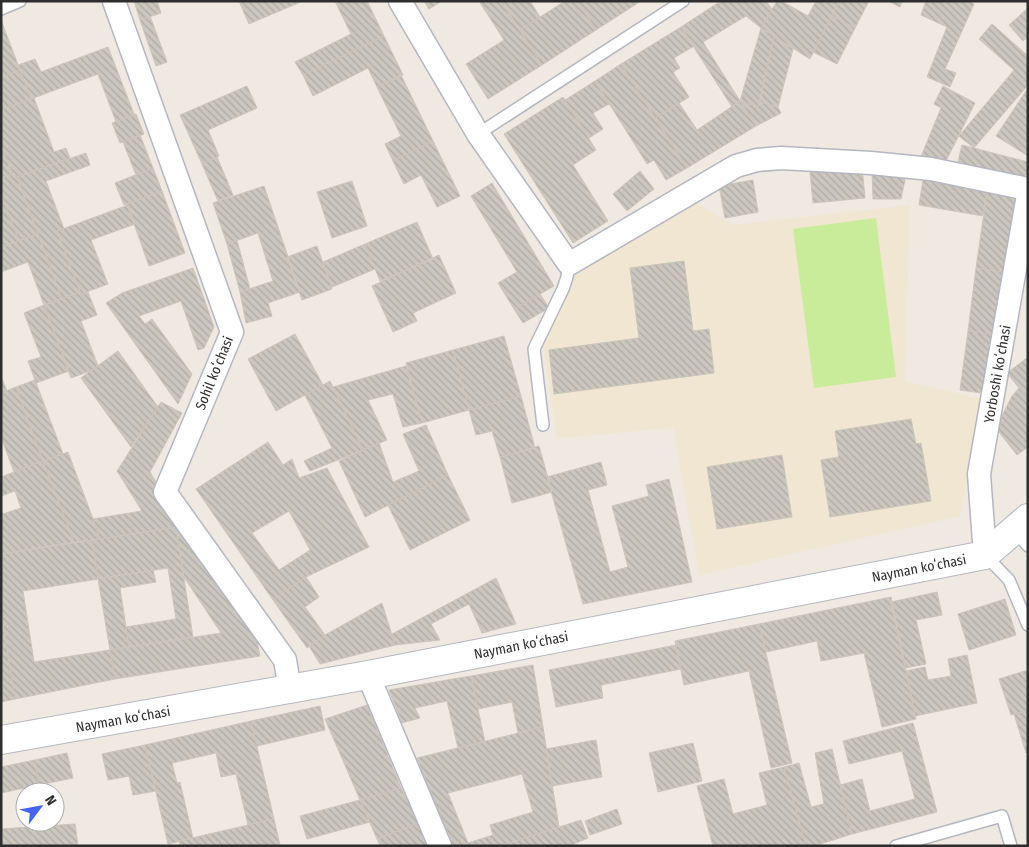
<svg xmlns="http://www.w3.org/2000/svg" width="1029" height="847" viewBox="0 0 1029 847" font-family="'Fira Sans Condensed',sans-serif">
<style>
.education{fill:#f0e6d1}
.pitch{fill:#c9ec9a}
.building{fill:url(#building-back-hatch);stroke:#cbc5ba;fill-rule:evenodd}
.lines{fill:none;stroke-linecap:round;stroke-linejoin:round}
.service-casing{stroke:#b4b7c1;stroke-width:14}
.minor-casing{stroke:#b4b7c1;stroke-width:25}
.secondary-casing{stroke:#b4b7c1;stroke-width:30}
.service{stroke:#fff;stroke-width:11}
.minor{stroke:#fff;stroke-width:22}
.secondary{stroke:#fff;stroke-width:28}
.labels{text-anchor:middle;stroke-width:4;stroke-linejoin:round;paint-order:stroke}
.street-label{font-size:14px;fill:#2e2e2e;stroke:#fff}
</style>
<defs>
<pattern id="building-back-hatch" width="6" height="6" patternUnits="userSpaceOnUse" patternTransform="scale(1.25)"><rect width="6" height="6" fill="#cbc7bf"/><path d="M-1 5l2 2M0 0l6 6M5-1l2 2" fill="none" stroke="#afaba4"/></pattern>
</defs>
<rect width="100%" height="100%" fill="#efe9e1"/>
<!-- education -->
<path class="education" d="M695,202l37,23 178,-20 -5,176 76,18 -21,117 -261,59 -26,-147 -116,10 -14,-95 35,-73z"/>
<!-- pitch -->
<path class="pitch" d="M876,218l20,159 -82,11 -21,-159z"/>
<!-- building -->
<path class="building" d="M134,1h23l4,12 -21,7z
M239,1h64l-54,23z
M335,1h32l17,35 -81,39 -8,-13 56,-28z
M424,1h18l-13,8z
M479,1h22l41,64 -54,34 -22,-35 38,-24z
M501,1h29l10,16 -20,13z
M565,1h12l19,29 -54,35 -22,-35z
M577,1h64l-45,29z
M721,1h45l6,8 -11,19 -15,-12 -43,26 37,59 -8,6 -51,-80z
M777,1h4l27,15 8,-15h23l-29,58 -49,-31z
M839,1h30l-14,27 -23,-12z
M888,1h14l-2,6z
M926,1h43l5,3 -29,65 11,4 -6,14 -23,-10 20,-50 -26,-12z
M1028,8v29l-5,4 -14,-16z
M150,16l17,46 -11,4 -16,-46z
M832,16l23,12 -18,36 -24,-12z
M1,20l19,50 -19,8z
M992,24l36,32v29l-54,63 -15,-12 55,-66 -35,-31z
M681,27l13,19 -20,12 6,10 -7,4 16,25 -34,21 -34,-54z
M761,28l13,8 -16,71 -18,-6z
M384,36l19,39 -26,12 -9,-19 -55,28 -10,-21z
M774,36l19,13 -15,58 -18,-5z
M108,47l26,67 -18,8 -18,-48 -67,25 -13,-34 17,-6 6,13z
M621,64l66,104 -21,12 -12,-20 -7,4 -52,-83z
M20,70l11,29 -30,11v-32z
M401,75l32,66 -40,20 -8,-17 16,-8 -24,-49z
M595,81l14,23 -16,9 10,16 -14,9 -24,-38z
M247,86l10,22 -49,22 11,26 -17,8 -22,-49z
M943,86l32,17 -31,62 -24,-6 21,-51 -7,-4z
M1028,88v68l-32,-20z
M563,97l33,53 -23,15 35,56 -35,22 -69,-109z
M34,98l20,54 12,-4 4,10 -56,20 -13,-33v-35z
M740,101l18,6 2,-5 18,5 3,6 -25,13z
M740,101l16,25 -69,42 -32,-50 24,-15 18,27z
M136,114l8,20 -24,9 -8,-20z
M140,135l13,33 -17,7 -13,-33z
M433,141l27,55 -23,11 -16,-32 -17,9 -11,-23z
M1,145l11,29 -11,4z
M962,145l66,17v11l-12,11 -60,-14z
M86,153l4,12 -44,16 18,48 -7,2 23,61 -18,7 -45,-122z
M217,157l16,38 -15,6 -16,-37z
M862,167l3,31 -52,5 -3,-31z
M153,168l9,23 -38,14 -9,-22z
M907,170l-6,29h-28l-1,-27z
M640,171l14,18 -27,22 -14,-17z
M12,174l2,4 3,-1 21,57 -19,7 -18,-47v-16z
M924,174l64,11 -5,31 -64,-11z
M753,180l5,32 -33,6 -6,-32z
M352,181l15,45 -35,12 -15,-46z
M492,183l62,103 -40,23 -16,-26 19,-11 -46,-76z
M988,185l30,6 -11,82 -31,-5z
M264,186l36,106 -32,11 4,13 -26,7 -6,-31 33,-11 -15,-48 -31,11 -14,-41z
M162,191l23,62 -36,13 -22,-62z
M1,194l18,47 -18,6z
M128,205l7,19 -44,16 17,44 -27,10 -24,-63z
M417,222l16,37 -53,22 -15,-37z
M38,234l24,65 -18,6 -16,-43 -27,10v-25z
M237,240l13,49 -10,3 -13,-48z
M365,244l10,25 -43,18 -9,-25z
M317,246l15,43 -30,11 -15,-43z
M439,255l17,38 -43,20 4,8 -24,11 -21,-46z
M684,261l9,70 16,-2 5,44 -160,21 -5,-44 90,-12 -9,-70z
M193,268l21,59 -10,21 -6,2 -17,-49 -42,15 6,8 7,-5 40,55 -14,30 -72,-101 16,-10z
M976,268l31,5 -9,62 -30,-4z
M80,292l1,2 7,-2 9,23 -16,6 17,45 -8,5 -19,7 -27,-73z
M540,294l9,14 -26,15 -9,-14z
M44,305l25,66 -33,12 -8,-22 13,-4 -17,-44z
M968,331l30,4 -8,59 -30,-4z
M295,334l28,51 -47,26 -28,-52z
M504,336l17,60 -52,14 -16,-60z
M453,350l16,60 -47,13 -16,-60z
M118,351l40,56 -27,40 -50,-69z
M1028,357v42l-21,-26z
M406,366l16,57 -19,4 -10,-33 -25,6 19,40 -24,10 -30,-63z
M1,376l6,15 -6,2z
M35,380l28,74 -20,7 -27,-74z
M330,381l33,69 -53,21 -6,-10 28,-13 -27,-53z
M16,387l27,74 -29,11 -13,-35v-44z
M1019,388l9,11v48l-11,8 -21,-27 16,-32z
M521,396l14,52 -35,9 -8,-26 -16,4 -7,-25z
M161,402l21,11 -32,59 31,52 -5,3 -76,12 -7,-20 49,-8 -25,-40z
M911,419l5,25 5,-1 10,58 -101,16 -9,-57 18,-3 -4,-26z
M426,425l22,50 -83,42 -26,-56 40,-18 14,39 26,-11 -16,-37z
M268,442l15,23 9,-6 7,19 28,-10 42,79 -63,30 -33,23 -77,-111zM289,511l21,39 -31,20 -27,-37z
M539,446l13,46 -40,11 -12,-46z
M68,452l25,67 7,20 -26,3 -31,-81z
M782,455l10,62 -75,12 -10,-62z
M43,461l31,81 -73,12v-43l2,3 18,-6 -6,-17 -14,5v-19z
M601,462l6,23 -19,5 22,82 18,-5 -16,-61 37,-10 -3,-11 23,-6 23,103 -109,22 -36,-127z
M448,475l22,45 -60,30 -22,-45z
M181,524l74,107 5,25 -145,23 -5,-29 111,-17 -37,-56 -8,-50z
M176,527l17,110 -64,10 -3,-20 50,-8 -8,-51 -70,11 -6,-39z
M92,540l6,39 -75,12 11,71 76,-12 5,29 -100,20 -14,-88v-57z
M153,570l3,12 -36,6 9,59 -19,3 -12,-71z
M306,577l13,20 -14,10 20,28 -18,13 -34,-48z
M496,578l20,46 -34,9 -13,-29 -38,20 9,16 -45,5 -3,-11z
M937,592l5,23 -26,5 10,44 -21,4 -14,-66z
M891,597l25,122 -34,8 -18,-74 -43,8 -4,-20 -51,11 -7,-28z
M1005,599l11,36 -47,15 -11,-36z
M382,603l13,42 -75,19 -11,-18 16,-11z
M1,611l14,88 -14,3z
M759,624l33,139 -21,5 -22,-97 -65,14 -9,-44z
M676,645l5,24 -80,16 2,13 -47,9 -7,-37z
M967,655l10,48 -62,13 -9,-45 19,-4 3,13 23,-4 -3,-17z
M533,665l10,62 -25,6 -6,-31 -34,7 -7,-33z
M1028,670v40l-17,5 -12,-36z
M471,676l14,66 -27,6 -11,-47 -32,7 5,10 -18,5 -13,-33z
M367,705l34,83 -41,12 -35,-81z
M320,706l5,24 -68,16 -6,-25z
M1028,710v43h-2l-12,-39z
M251,721l23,98 -26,6 -12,-51 -15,3 -5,-24 -44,10 5,20 3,-1 13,56 -25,6 -23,-99z
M913,723l24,89 -85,22 -12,-49 22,-6 8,32 45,-12 -13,-48 -53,13 -6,-23z
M543,727l16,100 -59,19h-47l-36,-88zM522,774l11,38 -43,13 3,10 -25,8 -20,-50z
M596,740l6,37 -50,9 -6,-37z
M693,743l9,38 -44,11 -9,-39z
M145,745l11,46 -23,4 -4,-19 -21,4 -6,-26z
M832,749l20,85 -38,12h-8l-22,-79 15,-4 12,44 13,-3 -9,-51z
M67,753l6,25 -34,7 -4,-25z
M35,760l4,25 -38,8v-26z
M784,767l22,79h-93l-16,-60 27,-7 9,35 34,-9 -8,-32z
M401,788l17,35 -41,16 -17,-39z
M360,800l10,22 -63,17 -7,-23z
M617,809l5,15 -32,11 -5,-14z
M274,819l6,26 -100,1 -1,-5z
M581,820l7,18 -19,8h-69z
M418,823l10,23h-48l-3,-7z
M75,824l3,21 -77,1v-17z"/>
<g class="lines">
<defs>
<path id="service" d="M1,9l19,-8
M478,134l205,-133
M543,425l-9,-76 29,-60 4,-12 2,-13
M1014,530l14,16
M985,555l24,25 19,45
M896,846l106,-30 9,30"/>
<path id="minor" d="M114,1l118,331 -67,160 120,168 5,29
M400,1l78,133 91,130 167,-98 21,-6 24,-2 90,5 60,6 97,20
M985,555l-6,-81 49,-279
M368,675l72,171"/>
<path id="secondary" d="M1,740l367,-65 617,-120 43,-37"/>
</defs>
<!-- service casing -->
<use href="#service" class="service-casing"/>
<!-- minor casing -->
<use href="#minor" class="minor-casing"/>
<!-- secondary casing -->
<use href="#secondary" class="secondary-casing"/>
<!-- service -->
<use href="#service" class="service"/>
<!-- minor -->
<use href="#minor" class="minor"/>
<!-- secondary -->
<use href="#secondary" class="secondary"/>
</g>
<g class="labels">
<!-- street labels -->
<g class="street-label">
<text transform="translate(214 373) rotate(-68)" y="5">Sohil koʻchasi</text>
<text transform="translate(997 374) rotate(-80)" y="5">Yorboshi koʻchasi</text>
<text transform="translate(919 568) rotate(-11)" y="5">Nayman koʻchasi</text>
<text transform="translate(521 645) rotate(-11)" y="5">Nayman koʻchasi</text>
<text transform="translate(123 719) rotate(-10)" y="5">Nayman koʻchasi</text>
</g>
</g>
<!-- border -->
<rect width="1029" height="847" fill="none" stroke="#2e2e2e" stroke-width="5"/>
<!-- north arrow -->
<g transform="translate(40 807) rotate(58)"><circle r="24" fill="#ffffff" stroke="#ababab"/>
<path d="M0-4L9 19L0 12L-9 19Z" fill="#4264fb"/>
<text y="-8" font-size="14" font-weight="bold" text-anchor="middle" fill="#2e2e2e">N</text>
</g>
</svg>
